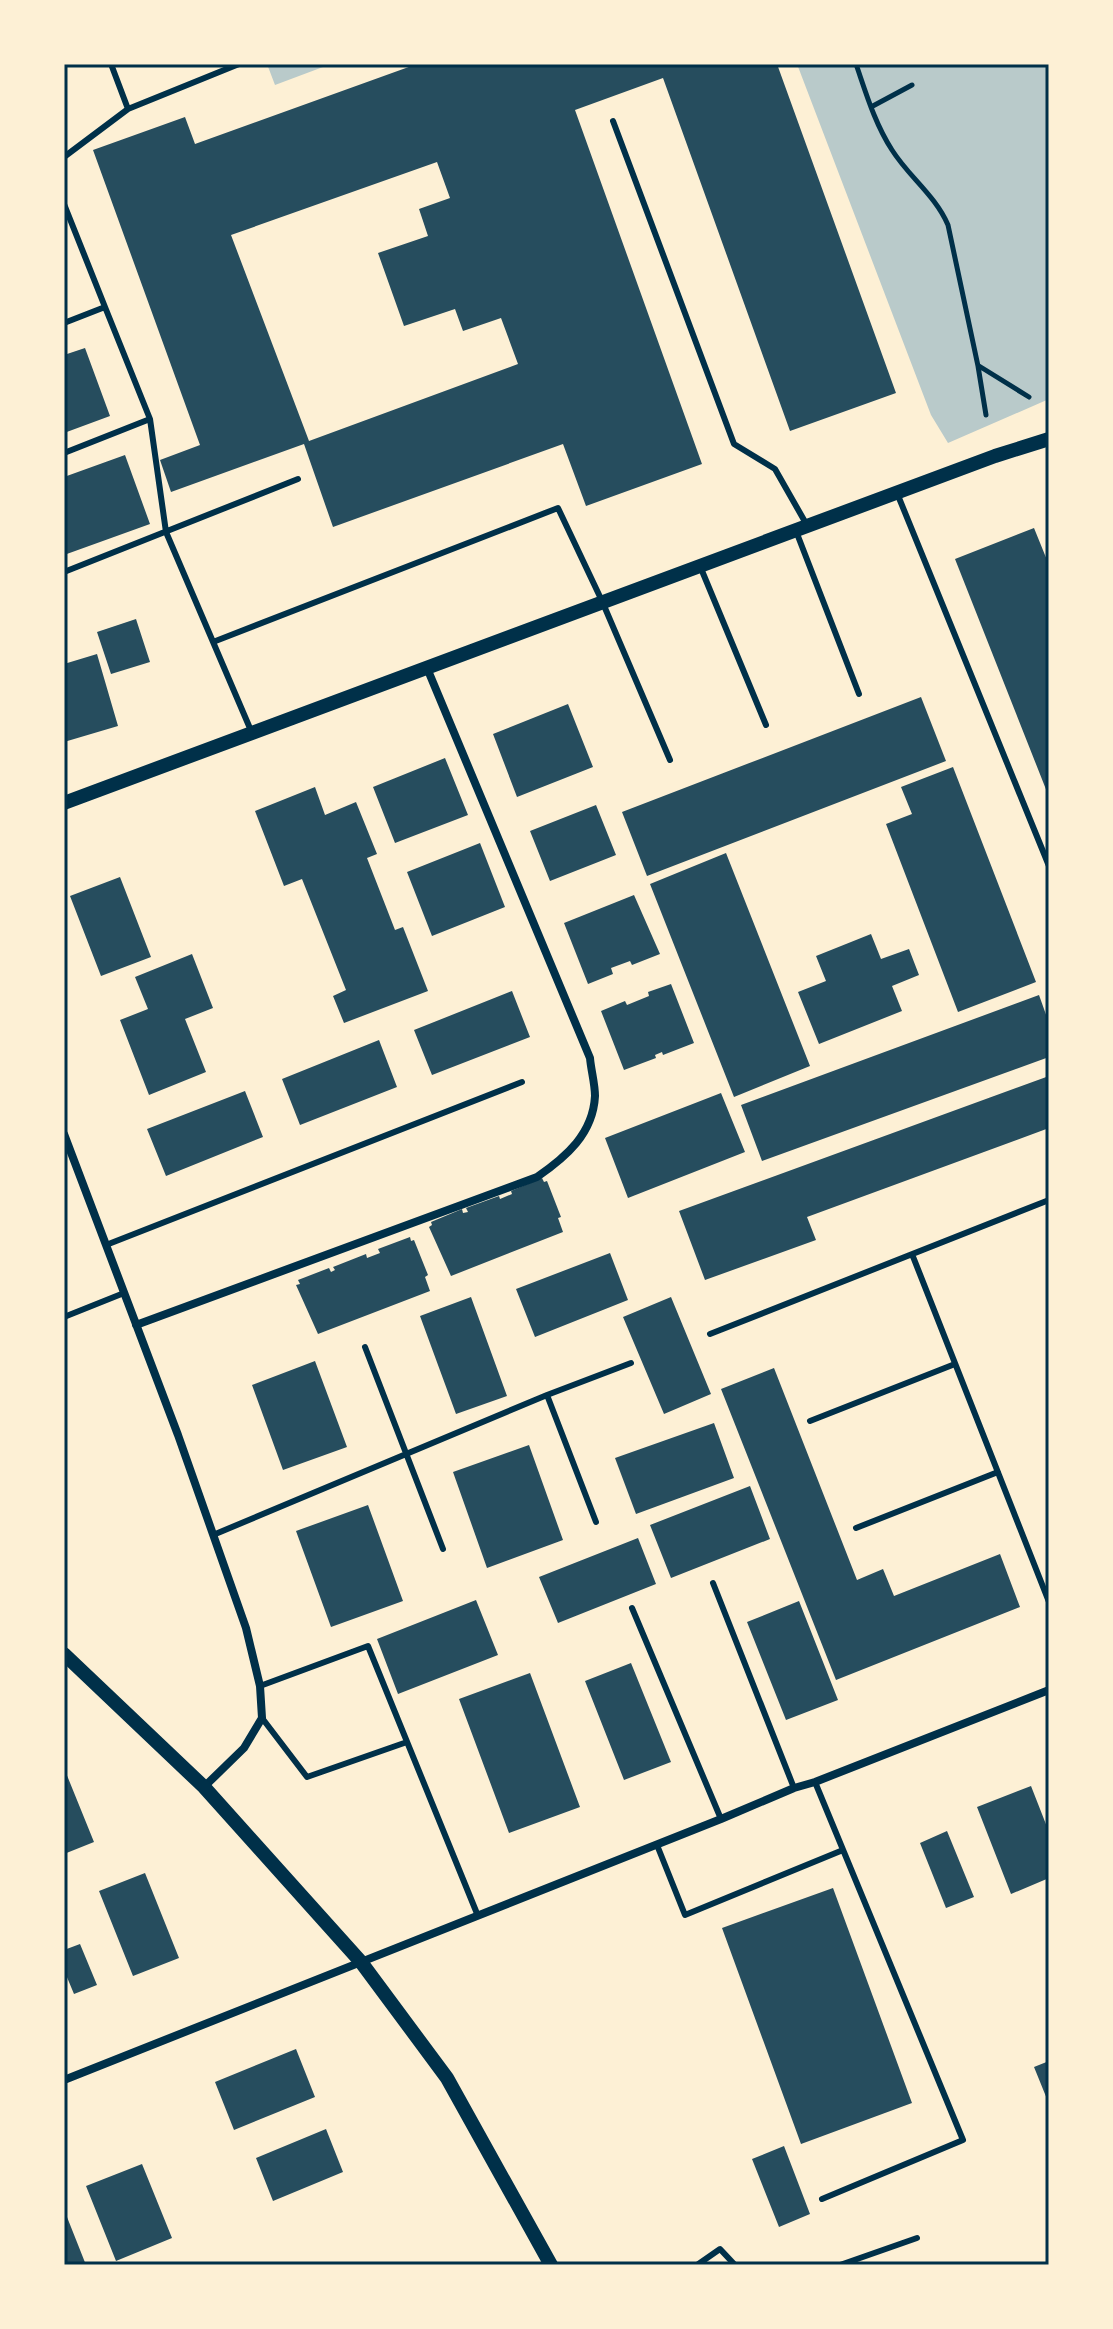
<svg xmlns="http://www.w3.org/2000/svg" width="1113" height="2329" viewBox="0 0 1113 2329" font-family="Spectral,serif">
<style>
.green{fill:#b9caca}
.building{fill:#264d5e;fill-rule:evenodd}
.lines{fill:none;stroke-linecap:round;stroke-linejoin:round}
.path{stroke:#003049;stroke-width:5}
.service{stroke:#003049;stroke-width:6}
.minor{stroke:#003049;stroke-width:8}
.tertiary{stroke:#003049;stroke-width:14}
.neatline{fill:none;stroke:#003049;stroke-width:3}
</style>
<rect width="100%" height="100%" fill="#fdf0d5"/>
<!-- green -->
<path class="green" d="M267,64h64l-56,21z
M797,64h252v335l-101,44 -17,-28z"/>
<!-- building -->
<path class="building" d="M417,64h360l119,329 -106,38 -127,-353 -88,32 127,354 -116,42 -23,-62 -230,83 -29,-83 -133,48 -11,-32 40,-15 -107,-295 92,-33 10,27zM437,162l13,36 -31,11 9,27 -50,17 26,73 51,-17 8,22 38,-13 17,46 -209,77 -78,-206z
M85,348l25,68 -46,17v-78z
M125,455l25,69 -86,31v-78z
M1034,528l15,37v232l-94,-238z
M136,619l14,43 -39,12 -14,-42z
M97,654l21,72 -54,16v-78z
M921,697l25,64 -299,115 -25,-64z
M568,704l25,63 -76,30 -24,-63z
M445,758l23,57 -73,28 -22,-56z
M953,767l83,215 -78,30 -72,-188 26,-10 -11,-27z
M315,787l10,28 31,-13 21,52 -10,4 28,72 8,-3 25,64 -84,32 -11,-27 13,-6 -44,-111 -18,7 -29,-75z
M596,805l20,50 -66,26 -20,-50z
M480,843l25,64 -73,29 -25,-64z
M726,853l84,213 -76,31 -84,-213z
M120,877l31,80 -50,19 -31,-80z
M634,895l26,59 -28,11 -2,-4 -19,7 2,6 -25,10 -24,-61z
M871,934l10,25 28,-10 10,26 -27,11 10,25 -83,33 -21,-52 28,-11 -10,-25z
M192,954l21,54 -28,11 21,53 -57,23 -29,-75 28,-11 -13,-32z
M671,984l23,59 -31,12 -1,-3 -7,3 1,3 -32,12 -23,-59 24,-10 2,4 22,-9 -1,-4z
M512,991l18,46 -98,38 -18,-45z
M1039,995l10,28v34l-287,104 -21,-56z
M379,1040l18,47 -97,38 -18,-46z
M1049,1076v52l-242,89 9,23 -111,40 -26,-69z
M245,1091l18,46 -97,39 -19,-47z
M721,1093l24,59 -117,46 -23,-60z
M542,1178l2,4 3,-1 14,36 -3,1 5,14 -112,44 -22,-49 3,-2 -1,-3 31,-13 1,4 5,-1 -2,-4 33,-12 1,3 12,-5 -1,-3z
M410,1237l1,4 3,-1 14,35 -3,2 5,14 -112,43 -22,-49 4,-1 -2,-4 31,-12 2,4 4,-2 -2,-3 33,-13 1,4 13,-5 -2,-4z
M610,1253l18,47 -93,37 -19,-48z
M471,1297l36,99 -51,18 -36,-98z
M671,1297l40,97 -47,20 -41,-97z
M315,1361l32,86 -64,23 -31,-85z
M774,1368l83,212 26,-11 11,27 106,-42 20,53 -184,73 -115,-291z
M714,1423l20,55 -98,36 -21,-56z
M529,1445l34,95 -76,28 -34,-96z
M750,1486l20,53 -99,39 -21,-53z
M368,1505l35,96 -72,26 -35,-96z
M638,1538l18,46 -98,39 -19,-46z
M476,1600l22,55 -100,39 -21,-55z
M799,1601l39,99 -52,20 -39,-98z
M631,1663l40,99 -47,18 -39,-99z
M530,1673l50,134 -71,26 -50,-134z
M64,1768l30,74 -30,12z
M1031,1786l18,46v46l-38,16 -34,-87z
M947,1831l27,66 -28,11 -26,-65z
M145,1873l34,85 -46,18 -34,-85z
M833,1888l79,215 -111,41 -79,-216z
M80,1944l17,41 -23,9 -10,-24v-20z
M296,2049l19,48 -81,33 -19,-48z
M1049,2061v43l-15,-37z
M326,2129l17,43 -70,29 -17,-43z
M784,2146l26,68 -31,13 -27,-68z
M142,2164l30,74 -56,23 -30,-75z
M67,2217l19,48h-22v-46z"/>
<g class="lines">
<!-- path -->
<path class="path" d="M856,64c10,29 19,60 36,86 17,27 43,45 56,75l30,141 8,49
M871,107l41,-22
M979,366l50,31"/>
<!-- service -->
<path class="service" d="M128,109l111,-45
M613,121l121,323 41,25 33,58
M64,157l64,-48 -17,-45
M64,204l41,103 -41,16
M150,419l16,113 86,201
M64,453l86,-34 -45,-112
M897,493l152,373
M796,531l63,163
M700,566l66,159
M64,572l234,-93
M213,642l345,-134 44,93 68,159
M106,1245l416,-163
M912,1254l137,348
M64,1317l60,-24
M710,1334l339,-134
M365,1347l78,202
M547,1395l84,-32
M810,1421l145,-57
M856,1528l142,-56
M213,1535l334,-140 49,127
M713,1583l81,205
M632,1608l89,211
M260,1686l108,-40 110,270
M262,1718l45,59 100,-35
M815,1782l148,358 -141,59
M657,1845l28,70 158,-65
M697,2265l23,-16 15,16
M840,2265l77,-27"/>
<!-- minor -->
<path class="minor" d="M64,1134l114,301 68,193 14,58 2,32 -18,30 -40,39
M136,1325l401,-148c29,-20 56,-43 58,-81 0,-12 -4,-26 -5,-38l-163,-390
M64,2080l657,-261 73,-31 21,-6 234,-92"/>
<!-- tertiary -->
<path class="tertiary" d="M64,803l931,-347 54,-17
M64,1654l140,133 157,175 86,116 104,187"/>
</g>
<!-- border -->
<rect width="1113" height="2329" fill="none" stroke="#fdf0d5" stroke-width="132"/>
<rect x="66" y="66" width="981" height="2197" class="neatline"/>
</svg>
